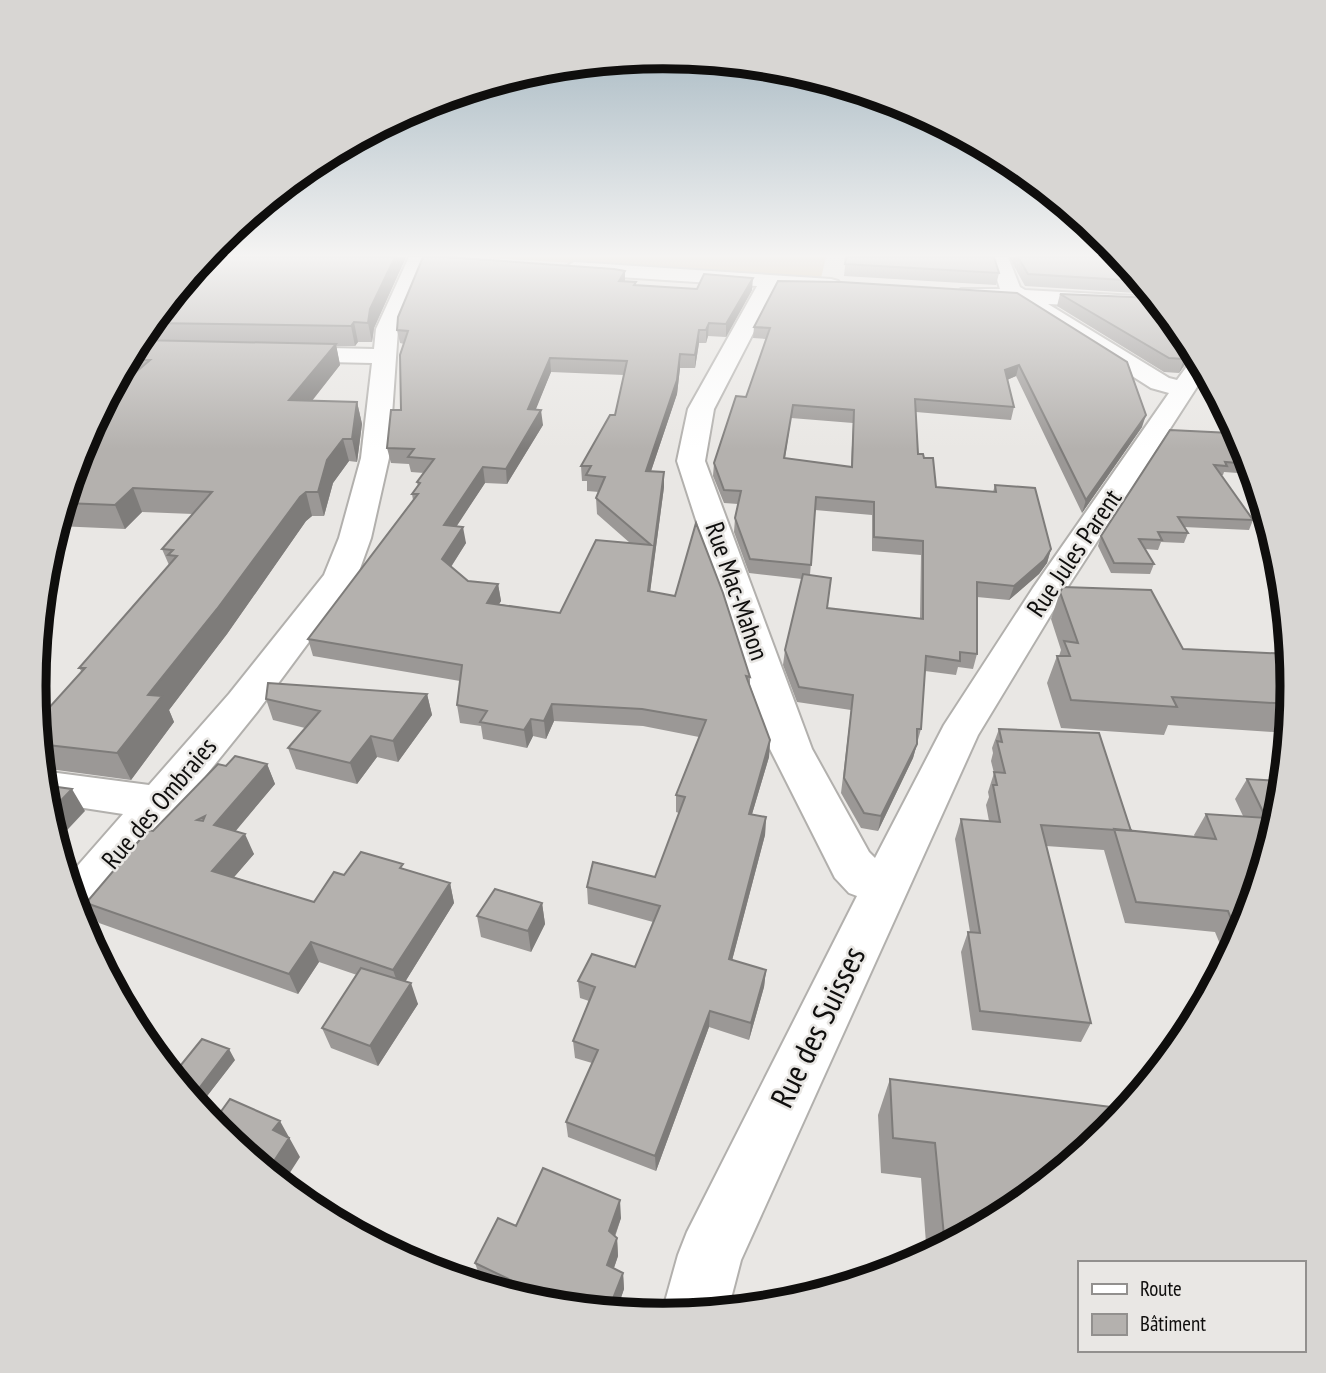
<svg xmlns="http://www.w3.org/2000/svg" width="1326" height="1373" viewBox="0 0 1326 1373" font-family="'PT Sans Narrow',sans-serif">
<style>
.green{fill:#d2bc9d}
.lines{fill:none;stroke-linecap:round;stroke-linejoin:round}
.minor-casing{stroke:#b2b0ad;stroke-width:4}
.minor{fill:#fff;fill-rule:evenodd}
.wall{fill:#9b9896;fill-rule:evenodd}
.shaded-wall{fill:#7e7c7a}
.building{fill:#b4b1ae;stroke:#7e7c7a;stroke-width:2;fill-rule:evenodd}
.labels{text-anchor:middle;stroke-width:5;stroke-linejoin:round;paint-order:stroke}
.street-label{font-size:26px;fill:#0f0e0d;stroke:#e9e7e4}
.near-street-label{font-size:32px;fill:#0f0e0d;stroke:#e9e7e4}
.rim{fill:none;stroke:#0f0e0d;stroke-width:9}
</style>
<rect width="100%" height="100%" fill="#e9e7e4"/>
<!-- green -->
<path class="green" d="M475,257h351l-5,21z"/>
<g class="lines">
<defs>
<path id="minor" d="M409,257h18l-29,72 -9,129 -18,80 -14,39 -100,135 -166,206 -11,4 -14,-43 57,-65 -78,-12 -3,-31 107,14 80,-91 95,-119 15,-37 22,-80 11,-95 -88,-2 -8,-2 -4,-5 4,-5 8,-2 90,2 2,-20z
M990,257h18l12,30 5,3 129,7 10,12 -116,-5 121,74 8,2 16,-22 4,-1 9,16 -139,215 -89,147 -237,525 -13,50 -67,6 17,-61 9,-23 170,-336 -8,-3 -14,-15 -65,-129 -93,-288 11,-52 69,-123 -183,-12 -10,-6 10,-6 257,17 7,2 3,4 -3,4 -7,2 -54,-4 -63,122 -9,52 107,288 57,103 6,6 69,-133 89,-137 136,-195 -18,-5 -135,-86 -55,-5 -3,-4 3,-4h39z"/>
</defs>
<!-- minor casing -->
<use href="#minor" class="minor-casing"/>
<!-- minor -->
<use href="#minor" class="minor"/>
</g>
<!-- wall -->
<path class="wall" d="M205,257h201l-32,71 -2,14h-14l-3,4h-19l4,19 -28,36 45,1 5,22 -5,38 -8,-1 -16,22 -9,33h-12l-6,5 -79,113 -58,76 5,12 -43,58 -89,-12 -1,1 -4,-48 45,-49 -3,-4 90,-103 -7,-16 31,-35 -51,-2 -17,17 -68,-3 24,-81 45,-65h-10l24,-44z
M846,257l153,16 -3,12 -152,-9z
M1009,257h112l31,37 -127,-8z
M625,271v10l11,4 61,4 55,1 -26,47 -18,-1 -2,7h-7l-4,25h-15l-3,26 -26,77 13,16 -14,104 100,86v8l20,55 -1,17 -17,57 14,3 -1,18 -33,125 34,10 -2,17 -15,53 -40,-13 -53,144 -88,-34 -2,-15 26,-59 -17,-5 -2,-17 16,-40 -9,-3 -2,-17 57,-14 18,-45 -65,-18 -1,-17 68,-10 24,-64 -3,-1v-17l23,-58 -56,-11 -89,-5 -8,18 -13,-3 -6,12 -44,-9 -2,-13 -21,-3 -3,-18 3,-24 -147,-25 -5,-17 105,-139 -1,-6 6,-8 -1,-4 7,-9 -13,-1 -2,-8 -18,-1 -4,-15 14,-38 3,-66 -4,-1 -3,-13zM551,372l73,3 -9,40 -34,51 1,15h5v10l12,1 -3,6 1,16 33,29 -70,70 -61,-9 2,-3 -3,-17 -30,-3 -17,-14 15,-24 -10,-17 29,-43 22,1 36,-59 -8,-15z
M1017,293l125,134 -60,86 -66,-137 -9,4 7,27 -3,13 -95,-8 2,42 6,4 12,29 57,5 2,-7 56,64 -4,14 -8,11 -30,26 -32,-3v57l-4,15 -15,-2 -2,8 -31,-4 -4,58 -8,29 -35,73 -17,-3 -20,-35 10,-83 -54,-8 -14,-37 2,-15 17,-71 -53,-6 -15,-41 1,-14 3,-14 -14,-1 -11,-27 1,-13 32,-66 20,-58 -13,-1 1,-11zM791,418l62,5 -2,44 -66,-9zM815,510l57,5v36l49,4 -1,64 -93,-11 -17,-33z
M1060,294l127,43 9,18 -5,1 -12,17 -15,-1 -107,-66z
M1206,374l8,15 -2,5 -9,-12z
M1170,430l80,34 3,8 -1,2 -28,-2 -1,3h-2l32,45 -4,10 -65,-3 4,6 -4,10 -23,-1 -3,8 -13,-1 9,15 -4,10 -39,-1 -13,-27 3,-10z
M1060,592l123,57 110,38 -5,46 -120,-8 -4,10 -103,-7 -14,-45 10,-27h2l2,-6 -10,-31z
M427,694l5,21 -34,47 -21,-5 -20,27 -61,-15 -8,-21 17,-20 -32,-8 -7,-21z
M999,729l132,102 64,6 -1,-2 12,-21 37,2 -8,-17 12,-20 36,2 -38,147 -18,33 -12,-29 -90,-9 -21,-73 -58,-4 45,177 -10,19 -109,-12 -11,-78 7,-20h2l-15,-93 6,-20 28,2 -3,-16 3,-8 -1,-5 6,-19 -3,-12 2,-8 -1,-5z
M267,764l8,20 -40,47 19,23 -20,23 80,25 30,-27 60,-5 46,13 4,20 -49,79 13,22 -40,62 -47,-18 -9,-20 35,-53 -38,-13 -21,32 -199,-71 -13,-20 67,-72 73,-65z
M542,903l3,21 -14,28 -50,-15 -4,-21z
M235,1060l-31,40 -19,-8 -13,-16z
M890,1079l123,131 -86,46 -6,-78 -40,-5 -3,-58z
M621,1218l-6,19 2,1 1,18 -4,12 9,5 1,16 -8,23 -76,-8 -26,-8 -33,-16 -6,-17 41,-37z"/>
<!-- shaded-wall -->
<path class="shaded-wall" d="M395,257h11l-32,71 -2,14 -4,-19 2,-14z
M625,271v12l-6,-2z
M753,278l-1,12 -26,47v-13z
M354,322l4,20 -3,4 -4,-20z
M709,323l-1,13 -2,7v-13z
M699,330v13l-4,25v-13z
M336,344l4,21 -45,57 -6,-22z
M1192,348l4,7 -5,1 -12,17 5,-14z
M680,354v14l-3,26 -31,92v-15z
M550,358l1,14 -21,52 -2,-15z
M1019,365l-3,11 -14,6 3,-12z
M357,402l5,22 -5,38 -5,-23z
M541,410l2,15 -36,59 -1,-15z
M1146,415l-4,12 -60,86 4,-13z
M343,439l6,22 -16,22 -9,33 -6,-24 9,-32z
M483,467l2,16 -38,58 -3,-16z
M664,472v15l-16,121v-17z
M133,488l9,24 -17,17 -10,-24z
M306,492l6,24 -6,5 -79,113 -58,76 5,12 -43,58 -14,-27 31,-58 152,-198z
M463,527l3,16 -21,33 -3,-17z
M1051,549l-4,14 -8,11 -30,26 5,-14z
M498,584l3,17 -11,18 -3,-16z
M42,599l10,19 -13,15 3,-33z
M427,694l5,21 -34,47 -5,-21z
M552,704l2,17 -8,18 -2,-18z
M531,719l2,17 -6,12 -3,-18z
M371,736l6,21 -20,27 -7,-21z
M770,740l-1,17 -22,74 2,-17z
M917,744l-4,14 -35,73 3,-15z
M267,764l8,20 -51,61 -10,-20z
M72,789l13,22 -30,32 -8,-28z
M766,817l-1,18 -37,141 1,-17z
M245,834l9,20 -32,37 -10,-20z
M450,883l4,20 -54,87 -7,-20z
M542,903l3,21 -14,28 -3,-21z
M311,942l8,20 -21,32 -9,-20z
M766,970l-2,17 -15,53 2,-17z
M411,983l7,21 -40,62 -8,-20z
M131,1004l11,17 -7,8 -10,-19z
M710,1011l-1,16 -53,144 -1,-15z
M229,1049l6,11 -31,40 -7,-9z
M280,1121l20,36 -18,28 -15,-13 6,-42z
M620,1200l1,18 -11,31 -1,-18z
M617,1238l1,18 -9,26 -2,-17z
M623,1273l1,16 -8,23 -8,-1z"/>
<!-- building -->
<path class="building" d="M205,257h190l-25,52 -2,14 -14,-1 -3,4 -201,-3z
M423,257h23l168,12 11,2 -6,10 17,1 -2,3 63,4 7,-15 49,4 -27,46 -17,-1 -3,7h-7l-4,25 -15,-1 -3,26 -31,91 18,1 -16,119 27,5 21,-73 27,70 27,84 -4,-1 24,64 -21,74 17,3 -37,142 37,11 -15,53 -41,-12 -55,145 -89,-34 32,-72 -25,-9 22,-54 -17,-6 14,-27 43,13 25,-61 -73,-19 6,-25 62,15 30,-80 -9,-2 30,-75 -64,-11 -90,-5 -8,17 -13,-2 -7,11 -44,-8 7,-11 -30,-6 5,-40 -154,-26 110,-145h-6l8,-11 -3,-1 17,-23 -26,-2 6,-8 -27,-1 4,-38h10l-1,-55 8,-24 -11,-1 1,-13zM550,358l77,3 -12,54h-5l-29,51h10l-5,9 19,2 -9,21 55,47 -55,-5 -36,73 -73,-10 11,-19 -30,-3 -26,-22 21,-32 -19,-2 39,-58 23,2 35,-59 -13,-1z
M846,257h148l5,16 -154,-9z
M1018,257h103l20,24 -113,-7z
M778,281l63,1 176,11 110,69 19,53 -60,85 -67,-135 -14,5 9,37 -99,-8 3,55h5l1,4h9l3,29 60,5 -1,-7 40,3 16,61 -7,11 -30,26 -37,-4v72l-17,-2v9l-34,-5 -5,73h-4v15l-36,72 -17,-3 -20,-35 9,-83 -54,-8 -14,-37 18,-76 28,4 -4,30 96,11v-78l-49,-4v-35l-58,-5 -5,68 -61,-6 -15,-41 6,-27 -17,-1 -10,-27 22,-67 10,1 24,-69 -16,-1zM793,405l61,5 -2,57 -68,-9z
M1060,294l95,4 32,39 5,11 -8,11 -15,-1z
M138,340l198,4 -47,56 68,2 -5,37h-9l-16,21 -9,32h-12l-6,5 -83,112 -69,86 14,1 -45,57 -78,-9 -2,-23 48,-53h-6l98,-112 -9,-1 5,-5 -11,-1 50,-57 -79,-4 -18,17 -51,-2 17,-58 27,-49 42,-36h-23z
M1170,430l61,3 16,20 3,11 -25,-2 2,4 -13,-1 39,55 -75,-3 10,16 -30,-1 4,8 -23,-1 15,25 -40,-1 -13,-27z
M1063,587l88,3 32,59 107,5 3,33 -2,17 -119,-7 5,10 -106,-7 -14,-44h13l-6,-15 14,2 -18,-51z
M268,683l159,11 -34,47 -22,-5 -21,27 -62,-15 32,-37 -54,-12z
M999,729l100,4 32,98 -90,-6 50,198 -111,-12 -12,-79 12,1 -19,-114 39,3 -7,-37h4l-3,-13 11,1 -8,-32 5,1z
M235,756l32,8 -53,61 31,9 -33,37 102,31 20,-30 10,3 17,-23 42,12 -3,4 50,15 -57,87 -82,-28 -22,32 -203,-71 62,-73 5,1 65,-67 8,2zM205,816l-2,5 -6,-1z
M1247,779l36,2 -2,29 -36,118 -6,10 -11,-27 -92,-9 -22,-73 102,10 -10,-25 60,4z
M43,785l29,4 -25,26 -2,-6z
M495,889l47,14 -14,28 -51,-15z
M361,968l50,15 -41,63 -48,-18z
M120,1000l11,4 -6,6z
M202,1039l27,10 -32,42 -20,-9 -5,-6z
M890,1079l237,30 -19,23 -95,78 -68,36 -10,-103 -42,-5z
M230,1099l50,22 -7,9 16,8 -22,34 -50,-40 -5,-8z
M543,1168l77,32 -11,31 8,7 -10,27 16,8 -15,38 -6,-1 -18,-8 -2,6 -42,-4 -26,-8 5,-12 -44,-21 23,-45 18,8z"/>
<!-- sky -->
<linearGradient id="sky" x2="0" y2="1"><stop stop-color="#9db1bc"/><stop offset="0.57" stop-color="#f5f4f3"/><stop offset="1" stop-color="#f5f4f3" stop-opacity="0"/></linearGradient>
<rect width="1326" height="449" fill="url(#sky)"/>
<g class="labels">
<!-- street labels -->
<g class="street-label">
<text transform="translate(1074 553) rotate(-56)" y="9">Rue Jules Parent</text>
<text transform="translate(737 591) rotate(71)" y="9">Rue Mac-Mahon</text>
<text transform="translate(159 803) rotate(-50)" y="9">Rue des Ombraies</text>
</g>
<!-- near-street labels -->
<g class="near-street-label">
<text transform="translate(818 1027) rotate(-64)" y="11">Rue des Suisses</text>
</g>
</g>
<!-- crop -->
<path d="M0 0H1326V1373H0ZM46 686a617 617 0 1 1 1234 0a617 617 0 1 1-1234 0Z" fill="#d8d6d3" fill-rule="evenodd"/>
<path class="rim" d="M46 686a617 617 0 1 1 1234 0a617 617 0 1 1-1234 0Z"/>
<!-- legend -->
<rect x="1078" y="1261" width="228" height="91" fill="#e9e7e4" stroke="#92908e" stroke-width="2"/>
<rect x="1092" y="1284" width="35" height="10" fill="#ffffff" stroke="#92908e" stroke-width="2"/>
<text x="1140" y="1296" font-size="21" fill="#0f0e0d">Route</text>
<rect x="1092" y="1314" width="35" height="21" fill="#b4b1ae" stroke="#92908e" stroke-width="2"/>
<text x="1140" y="1331" font-size="21" fill="#0f0e0d">Bâtiment</text>
</svg>
